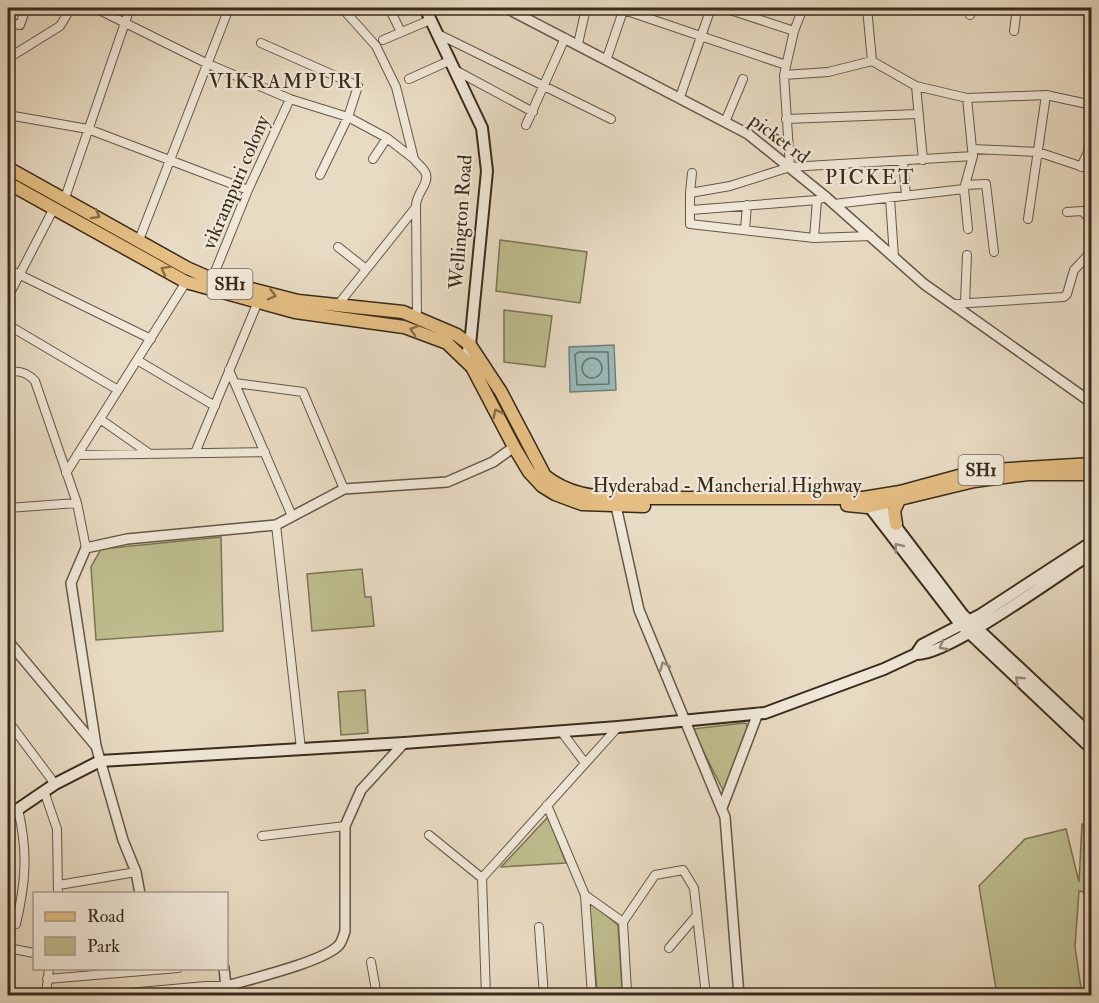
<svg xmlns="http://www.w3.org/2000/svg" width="1099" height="1003" viewBox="0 0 1099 1003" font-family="'IM FELL Double Pica',serif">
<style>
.green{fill:#bebd8e;stroke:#7c7454;stroke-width:1.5}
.water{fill:#98bab9;stroke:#72817a;stroke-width:1.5}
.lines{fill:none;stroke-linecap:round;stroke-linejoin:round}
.shore{stroke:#68726a;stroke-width:1.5}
.minor-casing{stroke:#655745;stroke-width:10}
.tertiary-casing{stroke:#655745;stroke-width:12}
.secondary-casing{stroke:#392b1b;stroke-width:14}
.primary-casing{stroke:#392b1b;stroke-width:15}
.minor{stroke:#f0e8d8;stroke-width:8}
.tertiary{stroke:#f0e8d8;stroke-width:9}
.secondary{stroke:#f0e8d8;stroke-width:10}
.primary{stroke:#e4be82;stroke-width:12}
.oneway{stroke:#866d49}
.oneway2{stroke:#948a7a}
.labels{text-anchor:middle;stroke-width:4.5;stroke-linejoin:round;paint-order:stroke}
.shield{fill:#f0e8d8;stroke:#706454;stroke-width:1.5}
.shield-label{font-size:18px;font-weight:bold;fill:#392b1b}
.street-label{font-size:20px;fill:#392b1b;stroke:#f0e8d8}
.neighbourhood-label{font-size:21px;letter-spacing:1.5px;fill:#392b1b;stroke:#f0e8d8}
</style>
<rect width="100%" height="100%" fill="#e8dbc3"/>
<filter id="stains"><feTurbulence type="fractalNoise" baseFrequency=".00333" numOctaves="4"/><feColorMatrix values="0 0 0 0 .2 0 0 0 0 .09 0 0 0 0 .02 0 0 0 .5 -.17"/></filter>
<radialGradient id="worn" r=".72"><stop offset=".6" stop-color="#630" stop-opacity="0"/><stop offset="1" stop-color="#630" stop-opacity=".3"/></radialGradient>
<!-- green -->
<path class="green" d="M500,240l87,12 -7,51 -84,-12z
M504,310l48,6 -7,51 -41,-5z
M221,537l2,94 -127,9 -5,-73 10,-18z
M362,569l3,28h6l3,29 -62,5 -5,-57z
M365,690l3,43 -27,2 -3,-43z
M744,723l3,1v6l-23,62 -32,-63z
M548,817l18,46 -65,4z
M1082,824h9l1,70 -13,-3 -4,56 7,48h-85l-18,-109 46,-47 41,-10 13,53z
M589,901l29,24 4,63 -25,2z"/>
<!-- water -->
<path class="water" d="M614,345l2,45 -46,2 -1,-45z"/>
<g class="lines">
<!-- shore -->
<path class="shore" d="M578,352h30l1,32 -32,1 -2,-30z
M582 368a10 10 0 1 1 20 0a10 10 0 1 1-20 0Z"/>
<defs>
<path id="minor" d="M95,8l111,55 84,36 58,18 39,21 27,21 -18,-72 -20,-41 -34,-38
M389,8l12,24
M724,8l70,23 -10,44 44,-3 44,-11 -5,-53
M624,10l162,55
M835,10l16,-2
M970,15v-7
M8,23l12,2 6,-17
M794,31l9,-23
M1014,31l3,-23
M436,33l175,86
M383,40l47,-20
M261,43l97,43 -10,31 -28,58
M578,44l8,-36
M8,54h7l45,-28 11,-18
M607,58l17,-50
M872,61l44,25 51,12 79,-3 46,10
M455,70l78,42
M784,75l6,92
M409,79l40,-18
M916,86l7,74
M680,97l31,-89
M967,98l5,51
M8,115l80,14 160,61
M786,119l133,-5
M725,122l18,-43
M526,125l39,-87
M373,159l14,-21
M414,159c3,5 10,9 12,15 3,11 -11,20 -10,33
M903,162l3,34
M1081,167l11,-24
M965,185l21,-1 8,68
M964,189l4,40
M690,193l2,-20
M65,198l65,-190
M890,198l4,59
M834,204l130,-15 9,-33
M691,210l126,-10 9,-3
M1067,212l15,-1 10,10
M1028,219l18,-124
M745,230l2,-25
M871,236l-57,2 -124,-14v-31l40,-7 60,-19 183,-11 -1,-7 66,3 54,18
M814,238l3,-38
M139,240l90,-232
M338,247l28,22
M8,269l143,70
M212,279l36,-89 42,-91
M8,297l46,-89
M965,303l2,-48
M953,304l111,-7 3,-3 7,-24 18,-19
M337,306l79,-99 1,110
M8,325l110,65
M137,360l78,46
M229,370l63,146
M8,372c11,-2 19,0 27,9l42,122
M235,383l68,9 41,97
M100,419l50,35
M195,453l62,-149
M77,455l188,-3
M66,473l120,-191
M8,508l69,-5 9,45
M276,525l25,224
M8,721l47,63
M561,731l24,32
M44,791l13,38 1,65
M547,805l38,90 7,101
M429,835l53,43
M262,836l83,-10
M59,885l77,-13
M585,895l38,27 4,70 -35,3
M623,922l32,-47 28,-5 11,18 12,108
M16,924c10,-43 12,-72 2,-115
M539,927l5,69
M8,948l26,5
M669,948l28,-33
M371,962l6,34
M47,979l131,-11
M46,996l3,-28
M95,996l111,-10h21
M486,996l-4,-118 136,-151"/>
<path id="tertiary" d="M506,8l242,126 78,63 98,87 168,119
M616,506l23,104 86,207 14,179
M8,641l87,104
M722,808l36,-95
M140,894l-4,-22 -13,-32 -27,-94 -25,-163 15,-35 41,-9 149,-14 68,-36 103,-7 46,-20 21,-15
M224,968l3,28
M227,986c27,-8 91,-23 110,-39 5,-4 6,-10 8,-16v-105l16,-36 43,-47"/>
<path id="secondary" d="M425,8l57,120 5,43 -17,174 -5,13
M875,499l88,116 129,121
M865,501l95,123 132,125
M916,654c30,3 144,-81 176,-101
M8,816l47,-32 45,-23 304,-18 214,-16 147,-14 119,-44 32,-15 6,-9 58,-30 112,-73"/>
<path id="primary" d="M8,168l179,100 25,11 86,22 105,11 54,23 13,10 31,47 44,84c23,18 47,21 75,22h243l37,-6 77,-21 115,-7
M8,183l178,99 109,30 109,15 43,16 25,24 42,80 15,25 13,14 13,8 27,10 62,2
M847,505l20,2 12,-3 95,-23 54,-7h64
M896,524l-2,-13 5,-11"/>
</defs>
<!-- minor casing -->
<use href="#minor" class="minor-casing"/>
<!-- tertiary casing -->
<use href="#tertiary" class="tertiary-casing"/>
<!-- secondary casing -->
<use href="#secondary" class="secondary-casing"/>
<!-- primary casing -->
<use href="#primary" class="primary-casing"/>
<!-- minor -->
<use href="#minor" class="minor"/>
<!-- tertiary -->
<use href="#tertiary" class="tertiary"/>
<!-- secondary -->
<use href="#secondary" class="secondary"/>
<!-- primary -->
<use href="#primary" class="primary"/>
</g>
<!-- one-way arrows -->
<defs><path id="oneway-chevron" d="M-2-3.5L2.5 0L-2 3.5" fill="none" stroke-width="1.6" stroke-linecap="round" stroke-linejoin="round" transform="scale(1.5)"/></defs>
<g class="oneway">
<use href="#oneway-chevron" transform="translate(96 215) rotate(29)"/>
<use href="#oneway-chevron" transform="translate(165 270) rotate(-151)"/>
<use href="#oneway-chevron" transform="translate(272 295) rotate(14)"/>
<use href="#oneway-chevron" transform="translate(414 330) rotate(-162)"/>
<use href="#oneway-chevron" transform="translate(497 413) rotate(-116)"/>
</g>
<g class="oneway2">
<use href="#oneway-chevron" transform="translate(898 547) rotate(-129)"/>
<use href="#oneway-chevron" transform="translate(943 646) rotate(152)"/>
<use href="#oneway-chevron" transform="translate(664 666) rotate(-113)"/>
<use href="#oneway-chevron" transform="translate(1019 680) rotate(-137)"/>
</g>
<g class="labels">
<!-- shield labels -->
<g class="shield">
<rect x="207.5" y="269" width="45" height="30" rx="4.5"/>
<rect x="958.5" y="455" width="45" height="30" rx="4.5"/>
</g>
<g class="shield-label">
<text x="230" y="290">SH1</text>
<text x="981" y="476">SH1</text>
</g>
<!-- street labels -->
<g class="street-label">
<text transform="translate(780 138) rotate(37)" y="7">picket rd</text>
<text transform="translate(235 182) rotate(-67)" y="7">vikrampuri colony</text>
<text transform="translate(460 222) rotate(-86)" y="7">Wellington Road</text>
<text x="727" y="492">Hyderabad - Mancherial Highway</text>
</g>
<!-- neighbourhood labels -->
<g class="neighbourhood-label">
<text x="286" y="88">VIKRAMPURI</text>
<text x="870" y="184">PICKET</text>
</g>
</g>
<!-- margin -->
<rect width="1099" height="1003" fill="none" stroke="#e8dbc3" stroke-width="30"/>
<rect x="9" y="9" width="1081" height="985" fill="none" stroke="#392b1b" stroke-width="3"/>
<rect x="15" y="15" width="1069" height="973" fill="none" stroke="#392b1b" stroke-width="1.5"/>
<!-- legend -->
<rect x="33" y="892" width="195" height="78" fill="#f0e8d8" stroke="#a79c8c" stroke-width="1.5"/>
<rect x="45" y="912" width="30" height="9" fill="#e4be82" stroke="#a79c8c" stroke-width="1.5"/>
<text x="87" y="922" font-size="18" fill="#392b1b">Road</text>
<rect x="45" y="937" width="30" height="18" fill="#bebd8e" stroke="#a79c8c" stroke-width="1.5"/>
<text x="87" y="952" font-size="18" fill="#392b1b">Park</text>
<rect width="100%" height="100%" filter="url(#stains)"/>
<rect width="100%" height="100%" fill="url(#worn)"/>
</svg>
